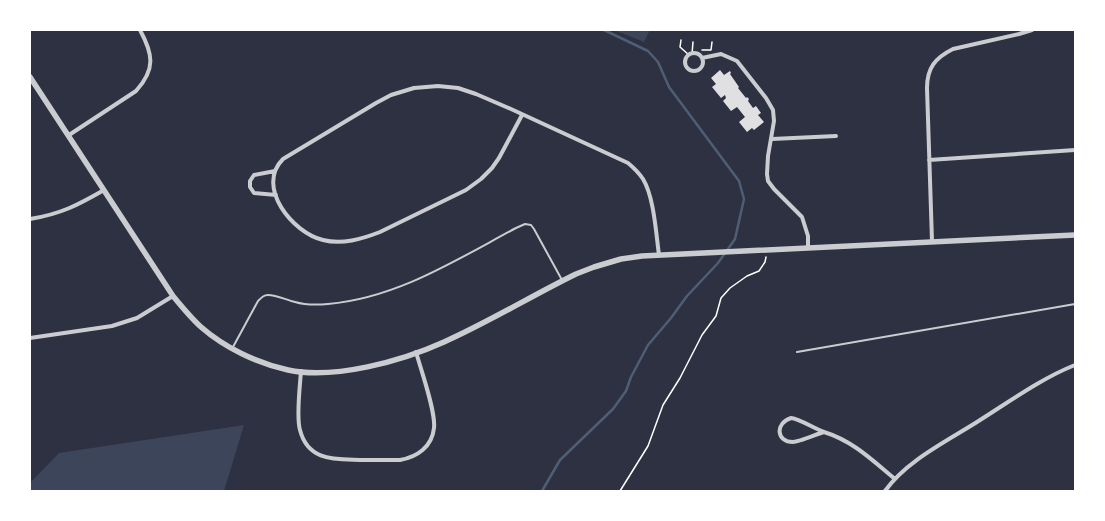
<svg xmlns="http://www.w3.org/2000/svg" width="1105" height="521" viewBox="0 0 1105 521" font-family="'DejaVu Sans',sans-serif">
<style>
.green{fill:#3c4559}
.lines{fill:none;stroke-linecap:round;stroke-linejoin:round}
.stream{stroke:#4f5d75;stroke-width:2.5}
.building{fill:#e0e0e3}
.path{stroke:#fff;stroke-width:1.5}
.service{stroke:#caccd0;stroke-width:2}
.minor{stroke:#caccd0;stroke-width:4}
.tertiary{stroke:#caccd0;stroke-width:5.5}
</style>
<rect width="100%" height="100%" fill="#2d3142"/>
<!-- green -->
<path class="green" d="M614,30h36l-6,12z
M244,425l-20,66h-194v-8l29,-30z"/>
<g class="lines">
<!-- stream -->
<path class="stream" d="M542,491l18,-31 53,-51 13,-18 5,-14 17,-32 23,-27 16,-22 31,-33 17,-24 9,-40 -5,-18 -70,-94 -11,-25 -10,-11 -44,-21"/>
</g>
<!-- building -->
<path class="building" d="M720,70l4,5 6,-4 1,2 -1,1 9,13 -1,1 8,10 1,-1 2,2 -1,2 5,7 3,-2 5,7 -3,2 6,7 -10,8 -2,-2 -5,4 -8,-10 6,-5 -8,-10 -6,4 -8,-10 4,-4 -1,1 -1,-3 -4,3 -9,-11 4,-3 -5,-6z"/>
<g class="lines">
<!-- path -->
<path class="path" d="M681,40l-1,7 9,8
M702,50h9l1,-8
M692,54l1,-12
M620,491l28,-45 15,-41 17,-27 22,-43 14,-19 5,-18 9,-10 17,-12 12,-5 6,-9 1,-5"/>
<!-- service -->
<path class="service" d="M233,347l25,-46c4,-4 6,-6 10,-6 9,0 18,5 27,7 10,3 22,3 33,2 69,-6 128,-44 188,-76l9,-4 6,1 3,4 28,51
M797,352l278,-48"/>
<!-- minor -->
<path class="minor" d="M685 62a9 9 0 1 1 18 0a9 9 0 1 1-18 0Z
M702,58l19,-4 16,7 29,37 7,12 1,11 -6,35 -1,18 1,7 6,8 28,28 6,19v11
M522,115l-23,43 -7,10 -11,11 -15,11 -86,42c-18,7 -38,13 -57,8 -30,-7 -68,-53 -40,-81l93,-56 15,-8 23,-7 24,-2 20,2 18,6 35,15 117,54c6,5 11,10 15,16 11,18 13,54 16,76
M69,135l67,-44c20,-22 17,-37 4,-61
M772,139l64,-3
M929,160l146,-10
M275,171l-21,4 -4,6v6l4,6 22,2
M30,219c31,-5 48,-14 74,-29
M932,241l-5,-153c0,-20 8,-30 26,-39l66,-15 13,-4
M30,338l82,-12 25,-8 36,-22
M301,371c-1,15 -5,46 -1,59 8,31 34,29 60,30 13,0 26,0 40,0 17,-3 32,-13 34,-32 2,-16 -13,-58 -18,-76
M791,418c7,0 24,11 33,14 -7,2 -25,10 -31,10 -17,0 -18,-19 -2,-24z
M824,432c29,9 48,28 71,47
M885,491c21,-30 62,-50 92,-69 32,-20 63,-43 98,-57"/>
<!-- tertiary -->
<path class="tertiary" d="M30,77l143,219c9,11 18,22 28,31 24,21 56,36 87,43 46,10 114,-9 156,-28 45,-20 87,-46 132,-68l18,-7 27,-8 21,-3 433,-21"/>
</g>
<!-- border -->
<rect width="1105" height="521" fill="none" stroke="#ffffff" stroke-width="62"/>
</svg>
